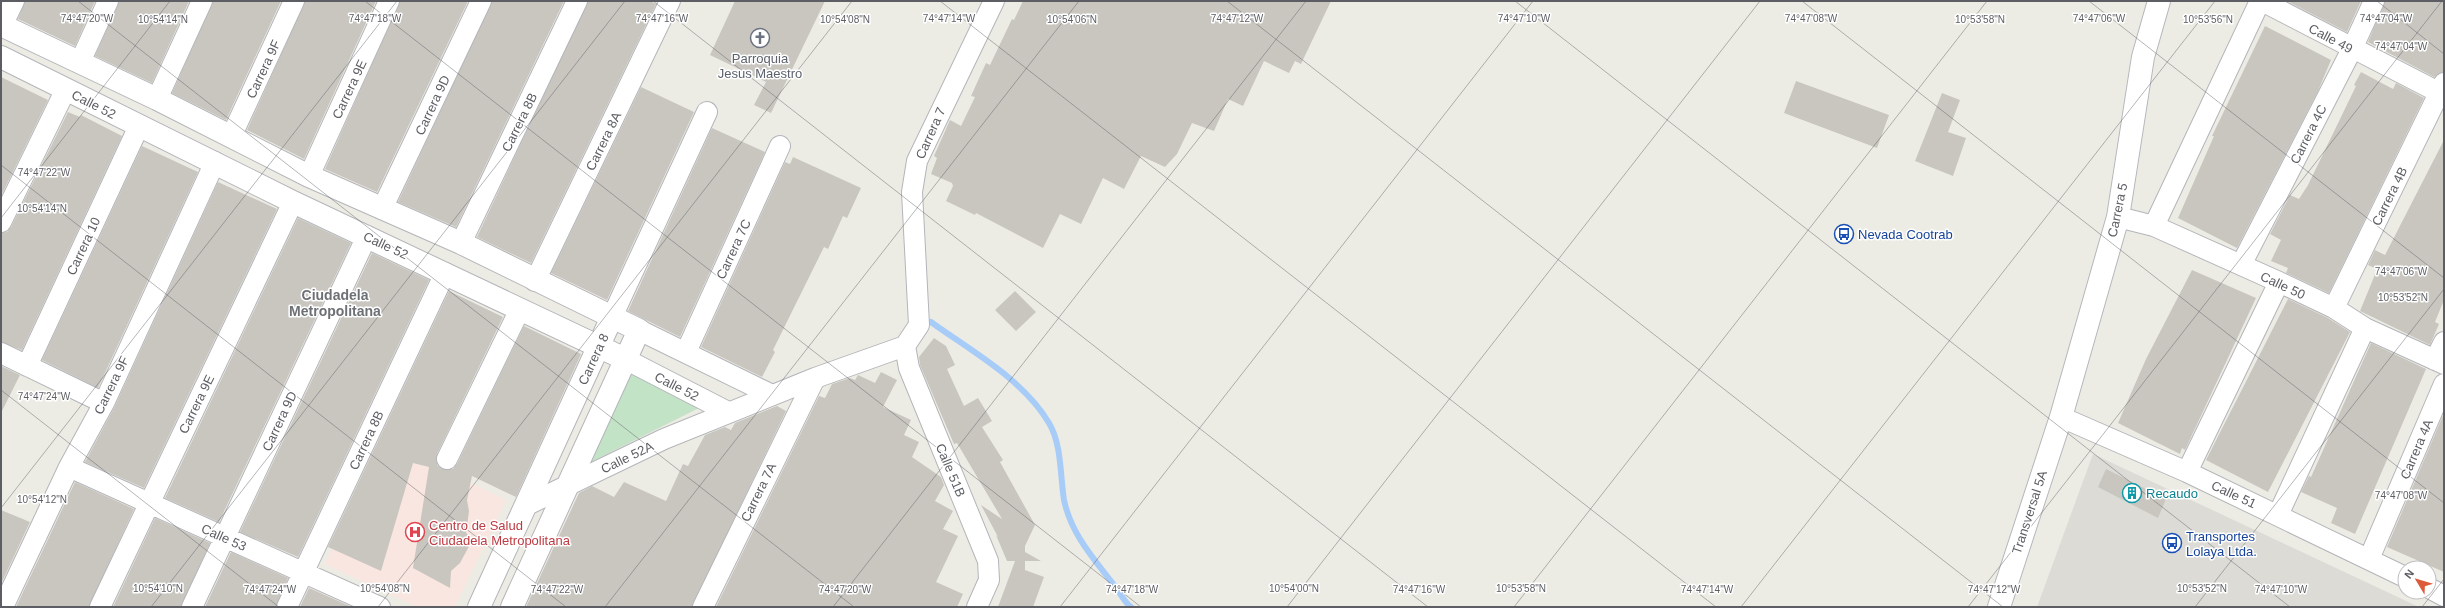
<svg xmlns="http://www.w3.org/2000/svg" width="2445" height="608" viewBox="0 0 2445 608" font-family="Helvetica,sans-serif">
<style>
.industrial{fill:#dcdbd6}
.medical{fill:#f9e6e1}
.green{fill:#c2e3c6}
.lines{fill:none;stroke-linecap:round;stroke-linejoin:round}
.stream{stroke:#a8ccf8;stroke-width:6}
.building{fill:#c9c6c0}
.minor-casing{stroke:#b4b5ba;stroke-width:22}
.tertiary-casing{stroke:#b4b5ba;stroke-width:24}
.secondary-casing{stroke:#b5b7bc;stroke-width:24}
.minor{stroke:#fff;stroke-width:20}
.tertiary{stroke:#fff;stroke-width:22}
.secondary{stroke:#fff;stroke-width:22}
.ticks{fill:none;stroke:#5c5e63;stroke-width:1;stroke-opacity:0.45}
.labels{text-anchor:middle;stroke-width:3;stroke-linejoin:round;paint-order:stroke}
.street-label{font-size:13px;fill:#5c5e63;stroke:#fff}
.worship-label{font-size:13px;fill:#5b616d;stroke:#fff}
.transit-label{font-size:13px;fill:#164399;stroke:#fff;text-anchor:start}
.culture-label{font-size:13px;fill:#0d838f;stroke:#fff;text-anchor:start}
.health-label{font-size:13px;fill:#be3a42;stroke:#fff;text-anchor:start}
.neighbourhood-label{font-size:14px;font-weight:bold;fill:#6d7075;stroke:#fff}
.ticks-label{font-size:10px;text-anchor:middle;fill:#5c5e63;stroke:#fff;stroke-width:3;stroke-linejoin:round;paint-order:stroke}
</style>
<rect width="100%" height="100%" fill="#edece4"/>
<!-- industrial -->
<path class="industrial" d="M2093,454l326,153h-382z"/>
<!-- medical -->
<path class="medical" d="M383,440l123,60 -51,107h-38l-92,-43z"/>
<!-- green -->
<path class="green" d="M628,365l79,39 -124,62z"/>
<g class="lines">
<!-- stream -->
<path class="stream" d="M931,322c40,29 92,57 118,101 13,22 11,53 15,77 7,34 30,59 50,85 6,7 10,17 17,22"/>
</g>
<!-- building -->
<path class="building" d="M25,1h70l-20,45 -57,-27z
M119,1h70l-37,82 -57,-27z
M213,1h68l-55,119 -54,-27z
M305,1h71l-72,158 -57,-29z
M400,1h68l-91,191 -52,-23z
M492,1h72l-108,226 -58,-25z
M588,1h62l6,3 -125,259 -54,-26z
M735,1h90l-54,112 -17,-8 12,-23 -56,-27z
M1023,1h308l-30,63 -6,-3 -6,12 -25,-12 -21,45 -15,-7 -14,32 -22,-8 -15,31 -12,13 -24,-11 -17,33 -21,-11 -22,46 -21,-10 -17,34 -67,-35 -1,2 -29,-14 7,-15 -1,-3 -21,-9 6,-16 -3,-2 16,-36 11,6 14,-29 -4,-1 15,-33 4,2 22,-46 2,1z
M2287,1h74l-14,31z
M2385,1h59v71l-10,5 -66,-35z
M2265,26l66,34 -13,31 -81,157 -59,-30 36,-82h-2z
M2361,72l32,17 3,-6 28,15 -95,195 -43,-20 2,-5 -17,-7 10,-21 -11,-6 20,-39 9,4 9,-14 48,-99 -2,-1z
M1,77l47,23 -47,96z
M1796,81l93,34 -12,33 -93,-35z
M641,87l53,25 -87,188 -56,-27z
M1942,93l18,7 -12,32 18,6 -13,38 -38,-15z
M68,112l12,5 1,-2 41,21 -100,214 -21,-8v-109l6,-1 4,-5z
M712,128l53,24 -85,185 -52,-26z
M2444,140v160l-9,22 4,2 -9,21 -70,-34 16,-39 1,-3 -9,-4 7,-15 10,5z
M142,146l56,26 -100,216 -56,-28z
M793,157l68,31 -14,30 -4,-2 -15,33 -4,-2 -51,103 2,2 -13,25 -61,-30 84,-185 5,2z
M218,182l59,27 -133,279 -59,-26 29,-54z
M298,218l53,25 -132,279 -54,-24z
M372,253l57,27 -131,277 -58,-25z
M2192,270l64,28 -71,152 -3,-2 -2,6 -62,-31 28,-64z
M449,291l54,26 -66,137v11l5,4h11l4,-5 67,-138 57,28 -65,143 -44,-21 -5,24 2,11 -3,22 7,6 -13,24 -9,8 -1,17 -37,-20 16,-101 -16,-4 -32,108 -53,-24z
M1015,291l21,21 -20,19 -21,-21z
M2288,299l40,19 22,14 -82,160 -62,-32z
M934,338l12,8 9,19 -8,4 17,37 14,-8 14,23 -10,6 21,33 -3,2 35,63 -10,21v6l16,9h-16v9l19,7 -11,30h-35l17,-46h-8l-11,-26 2,2 -17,-32 21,14 -45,-76 -3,1 -34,-79 -1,-8z
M2371,343l55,26 -71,165 -24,-11 6,-15 -36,-16 8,-16 2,1z
M1,366l19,9 -19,38z
M881,372l16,8 -14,27 28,13 -7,15 15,7 -7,15 29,20 3,8 -9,16 18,10 -10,18 15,7 -22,46 27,12 -6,13h-241l103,-211 6,2 7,-14 18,-6 5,2 3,-5 17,8z
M777,406l9,5 -94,196h-166l53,-114 13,-7 22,11 10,-15 42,19 17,-37 5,2 17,-31 20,-8 6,3 4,-7z
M2444,413v159l-57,-25z
M2106,469l60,30 -8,19 -60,-31z
M75,482l59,27 -45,98h-73z
M1,510l29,12 -29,62z
M155,518l55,25 -29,64h-68z
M231,552l57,26 -12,29h-71z
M309,588l43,19h-52z"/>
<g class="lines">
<defs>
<path id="minor" d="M2262,1l182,94
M2,26l12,-25
M80,62l28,-61
M157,99l45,-98
M231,137l63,-136
M309,176l80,-175
M382,209l99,-208
M2118,217l36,9 125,56 55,26 31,20 79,36
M1,222l65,-133
M2154,226l106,-225
M461,243l116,-242
M2241,265l111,-216 22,-48
M535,281l135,-280
M2334,308l110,-225
M612,317l95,-205
M639,330l133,65
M905,346l4,22 79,193 1,19 -12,27
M686,352l94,-206
M1,353l103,50
M625,359l103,53
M2435,360l9,-18
M27,366l112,-240
M2061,417l126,55 218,105
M447,459l73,-150
M69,467l311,140
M2187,472l92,-190
M527,505l137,-66 151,-61 90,-32 14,-21 -7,-133 5,-31 77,-160
M2278,515l87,-187
M2369,559l75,-175
M2429,588l15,8
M3,607l66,-140 35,-64 111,-241
M100,607l193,-405
M192,607l175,-371
M287,607l158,-334
M703,607l112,-229"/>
<path id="tertiary" d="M1,25l156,74 152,77 152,67 178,87 -127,277
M1,57l292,145 332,157
M479,607l133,-290"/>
<path id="secondary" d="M1999,607l62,-190 57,-200 25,-160 16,-56"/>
</defs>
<!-- minor casing -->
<use href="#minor" class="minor-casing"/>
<!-- tertiary casing -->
<use href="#tertiary" class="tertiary-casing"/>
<!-- secondary casing -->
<use href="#secondary" class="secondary-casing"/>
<!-- minor -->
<use href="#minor" class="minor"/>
<!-- tertiary -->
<use href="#tertiary" class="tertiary"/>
<!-- secondary -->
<use href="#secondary" class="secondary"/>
</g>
<!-- ticks -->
<path class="ticks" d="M78,1l776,606M365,1l776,606M653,1l775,606M940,1l776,606M1227,1l776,606M1515,1l775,606M1802,1l642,502M2089,1l355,277M2377,1l67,53M1,165l565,442M1,218l169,-217M1,390l278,217M1,508l396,-507M151,607l474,-606M378,607l474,-606M605,607l474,-606M833,607l473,-606M1060,607l473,-606M1287,607l473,-606M1514,607l473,-606M1741,607l474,-606M1968,607l474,-606M2195,607l249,-318M2422,607l22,-28"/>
<!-- icons -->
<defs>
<symbol id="church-ring" viewBox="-11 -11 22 22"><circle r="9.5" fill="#fff" stroke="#6b7280" stroke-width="1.5"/><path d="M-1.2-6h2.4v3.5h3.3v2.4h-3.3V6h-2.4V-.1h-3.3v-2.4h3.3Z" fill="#6b7280"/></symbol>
<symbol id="bus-ring" viewBox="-11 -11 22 22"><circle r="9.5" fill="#fff" stroke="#1a4fb4" stroke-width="1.5"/><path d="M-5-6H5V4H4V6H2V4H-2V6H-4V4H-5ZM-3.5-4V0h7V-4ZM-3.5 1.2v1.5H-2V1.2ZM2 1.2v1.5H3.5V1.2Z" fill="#1a4fb4"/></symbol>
<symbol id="building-ring" viewBox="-11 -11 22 22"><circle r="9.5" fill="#fff" stroke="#0f9aa8" stroke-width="1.5"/><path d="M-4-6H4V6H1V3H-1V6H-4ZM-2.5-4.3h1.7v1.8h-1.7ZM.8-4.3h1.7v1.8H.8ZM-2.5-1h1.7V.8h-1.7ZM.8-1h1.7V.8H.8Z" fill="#0f9aa8"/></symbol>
<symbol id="hospital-ring" viewBox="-11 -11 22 22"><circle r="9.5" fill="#fff" stroke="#e0444e" stroke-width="1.5"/><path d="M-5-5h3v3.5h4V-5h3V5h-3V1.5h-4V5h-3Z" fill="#e0444e"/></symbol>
</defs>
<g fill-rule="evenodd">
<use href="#church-ring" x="749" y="27" width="22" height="22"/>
<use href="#bus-ring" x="1833" y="223" width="22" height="22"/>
<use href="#building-ring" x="2121" y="482" width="22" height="22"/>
<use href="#hospital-ring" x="404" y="521" width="22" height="22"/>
<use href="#bus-ring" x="2161" y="532" width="22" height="22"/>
</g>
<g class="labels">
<!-- street labels -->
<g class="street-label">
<text transform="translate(2331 38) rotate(28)" y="5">Calle 49</text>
<text transform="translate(263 69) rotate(-65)" y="5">Carrera 9F</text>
<text transform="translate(349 89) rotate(-65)" y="5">Carrera 9E</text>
<text transform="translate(94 104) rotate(27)" y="5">Calle 52</text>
<text transform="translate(432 105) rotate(-65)" y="5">Carrera 9D</text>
<text transform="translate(519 122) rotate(-64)" y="5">Carrera 8B</text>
<text transform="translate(930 133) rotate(-66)" y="5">Carrera 7</text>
<text transform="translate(2308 134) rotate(-63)" y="5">Carrera 4C</text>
<text transform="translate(603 141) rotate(-64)" y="5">Carrera 8A</text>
<text transform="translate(2389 196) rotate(-64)" y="5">Carrera 4B</text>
<text transform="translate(2117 210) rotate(-78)" y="5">Carrera 5</text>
<text transform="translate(386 245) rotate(25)" y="5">Calle 52</text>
<text transform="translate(83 246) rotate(-65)" y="5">Carrera 10</text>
<text transform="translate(733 249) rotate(-65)" y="5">Carrera 7C</text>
<text transform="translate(2283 285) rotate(25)" y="5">Calle 50</text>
<text transform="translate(593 359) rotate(-65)" y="5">Carrera 8</text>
<text transform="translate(111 385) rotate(-64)" y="5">Carrera 9F</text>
<text transform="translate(677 386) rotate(27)" y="5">Calle 52</text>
<text transform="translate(196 404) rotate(-64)" y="5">Carrera 9E</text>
<text transform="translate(279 421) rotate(-65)" y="5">Carrera 9D</text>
<text transform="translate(366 440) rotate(-65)" y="5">Carrera 8B</text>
<text transform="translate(2416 449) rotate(-67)" y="5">Carrera 4A</text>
<text transform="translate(627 457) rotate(-26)" y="5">Calle 52A</text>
<text transform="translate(951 470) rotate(67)" y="5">Calle 51B</text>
<text transform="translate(758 492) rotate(-64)" y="5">Carrera 7A</text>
<text transform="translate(2234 494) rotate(25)" y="5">Calle 51</text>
<text transform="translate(2029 512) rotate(-72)" y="5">Transversal 5A</text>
<text transform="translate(224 537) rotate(24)" y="5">Calle 53</text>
</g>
<!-- worship labels -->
<g class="worship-label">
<text x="760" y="63">Parroquia<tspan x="760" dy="15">Jesus Maestro</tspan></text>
</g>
<!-- transit labels -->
<g class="transit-label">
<text x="1858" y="239">Nevada Cootrab</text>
<text x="2186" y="541">Transportes<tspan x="2186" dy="15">Lolaya Ltda.</tspan></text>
</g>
<!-- culture labels -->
<g class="culture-label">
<text x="2146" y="498">Recaudo</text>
</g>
<!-- health labels -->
<g class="health-label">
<text x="429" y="530">Centro de Salud<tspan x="429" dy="15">Ciudadela Metropolitana</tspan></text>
</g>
<!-- neighbourhood labels -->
<g class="neighbourhood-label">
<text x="335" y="300">Ciudadela<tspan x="335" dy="16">Metropolitana</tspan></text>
</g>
</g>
<g class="ticks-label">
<text x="87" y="22">74°47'20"W</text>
<text x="375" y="22">74°47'18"W</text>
<text x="662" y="22">74°47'16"W</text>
<text x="949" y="22">74°47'14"W</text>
<text x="1237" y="22">74°47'12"W</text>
<text x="2099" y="22">74°47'06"W</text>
<text x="2386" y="22">74°47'04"W</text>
<text x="1524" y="22">74°47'10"W</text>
<text x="1811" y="22">74°47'08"W</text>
<text x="163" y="23">10°54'14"N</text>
<text x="845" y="23">10°54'08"N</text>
<text x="1072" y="23">10°54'06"N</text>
<text x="1980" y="23">10°53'58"N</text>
<text x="2208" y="23">10°53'56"N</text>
<text x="2401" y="50">74°47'04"W</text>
<text x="44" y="176">74°47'22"W</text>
<text x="42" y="212">10°54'14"N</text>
<text x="2401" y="275">74°47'06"W</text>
<text x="2403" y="301">10°53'52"N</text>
<text x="44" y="400">74°47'24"W</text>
<text x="2401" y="499">74°47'08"W</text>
<text x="42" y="503">10°54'12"N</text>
<text x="158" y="592">10°54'10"N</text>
<text x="385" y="592">10°54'08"N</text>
<text x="1294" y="592">10°54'00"N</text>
<text x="1521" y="592">10°53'58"N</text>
<text x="2202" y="592">10°53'52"N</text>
<text x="270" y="593">74°47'24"W</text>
<text x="557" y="593">74°47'22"W</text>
<text x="845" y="593">74°47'20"W</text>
<text x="1132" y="593">74°47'18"W</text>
<text x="1419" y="593">74°47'16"W</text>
<text x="1707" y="593">74°47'14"W</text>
<text x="1994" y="593">74°47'12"W</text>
<text x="2281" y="593">74°47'10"W</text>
</g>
<!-- border -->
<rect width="2445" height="608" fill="none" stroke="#5c5e63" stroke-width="4"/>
<!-- north arrow -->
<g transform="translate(2417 580) rotate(308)"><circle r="19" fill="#ffffff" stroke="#bebfc1"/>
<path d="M0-3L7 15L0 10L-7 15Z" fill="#db5b3b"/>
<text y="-6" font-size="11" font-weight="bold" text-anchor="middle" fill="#5c5e63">N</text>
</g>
</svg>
